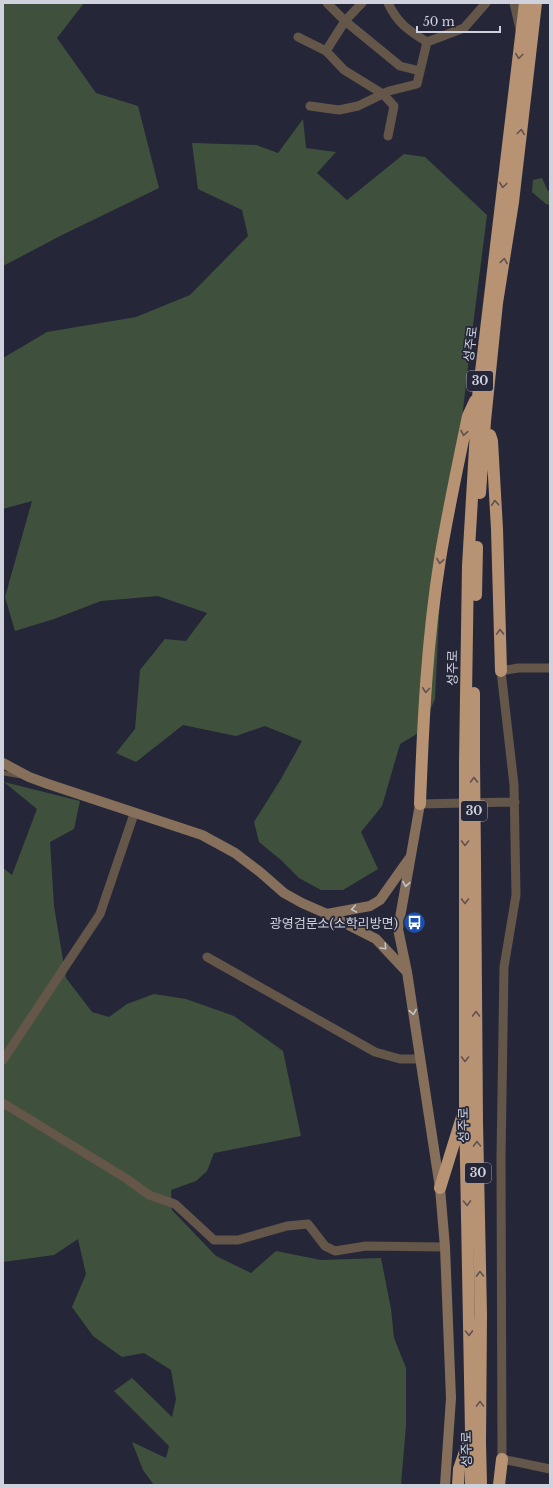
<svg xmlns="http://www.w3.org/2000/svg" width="553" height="1488" viewBox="0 0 553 1488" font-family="'Libre Baskerville','Noto Sans KR',serif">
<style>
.green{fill:#3f513c}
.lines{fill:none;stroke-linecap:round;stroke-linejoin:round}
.lane{stroke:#645649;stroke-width:4.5}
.street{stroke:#645649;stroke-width:9}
.secondary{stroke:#866f5b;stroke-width:10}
.highway{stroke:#b79374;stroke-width:12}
.highway-bridge{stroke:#b79374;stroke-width:12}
.oneway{stroke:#5f5251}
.oneway2{stroke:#c4c2ca}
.labels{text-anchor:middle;stroke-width:3.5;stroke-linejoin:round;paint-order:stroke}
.shield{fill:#252739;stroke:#9c9eac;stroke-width:1}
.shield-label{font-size:12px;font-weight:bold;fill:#cfd1dd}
.street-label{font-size:13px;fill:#cfd1dd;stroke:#252739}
.poi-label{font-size:13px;fill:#cfd1dd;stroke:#252739;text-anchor:end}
</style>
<rect width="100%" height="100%" fill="#252739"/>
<!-- green -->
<path class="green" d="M3,3h81l-27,35 39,55 42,13 21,82 -97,47 -59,31z
M303,119l3,29 30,4 -19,21 30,27 57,-46 21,3 62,58 -18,142 -17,150 -12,88 -5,104 -15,33 -20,12 -18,62 -21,26 17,37 -35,21h-22l-22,-12 -18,-18 -22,-18 -5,-20 27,-43 21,-38 -37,-15 -29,10 -53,-11 -47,37 -20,-9 19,-24 5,-59 25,-31 21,2 21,-28 -49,-17 -57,5 -47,18 -39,12 -10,-34 27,-96 -29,8v-151l44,-26 89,-15 54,-22 58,-59 -6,-26 -44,-21 -6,-46 64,2 22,8z
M542,178l6,13h2v14l-4,-1 -14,-12 1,-12z
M4,782l76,19 -6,28 -24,13 4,64 12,72 26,34 17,5 18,-13 27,-10 32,5 48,17 49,35 18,85 -87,17 -7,18 -11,10 -25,9 1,20 44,46 35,17 25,-22 45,9 60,-2 10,51 3,29 12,30v57l-5,60h-247l-11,-15 -11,-28 34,16 3,-12 -55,-55 18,-13 40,39 4,-18 -5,-29 -27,-17 -22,4 -29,-21 -21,-29 14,-33 -8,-35 -24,16 -51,7v-394l9,7 25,-66z"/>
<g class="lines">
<!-- lane -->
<path class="lane" d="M3,773l17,3"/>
<!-- street -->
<path class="street" d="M327,3l18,18 55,45 20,5
M388,3c10,21 20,27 39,39l37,-14 22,-25
M514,3l6,26
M298,37l28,14 18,19 39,24 11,12 -6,30
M326,51l19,-30 17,-18
M310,106l29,4 19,-4 31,-15 28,-7 10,-42
M550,668h-32l-17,3 13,114 2,110 -12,72 -3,191 1,301 48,10
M420,804l95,-2
M207,957l168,95 25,7h20
M3,1060l97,-146 34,-100
M3,1103l124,76 22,16 26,9 39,36h24l49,-14 21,-2 17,22 10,5 31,-5 79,1"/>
<!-- secondary -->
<path class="secondary" d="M3,763l26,14 19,7 154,51 33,18 25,19 24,21 18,10 25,11 49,25 30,32
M420,804l-22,125 9,43 33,216 5,59 6,151 -6,87
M327,914l43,-8 10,-6 29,-41"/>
<!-- highway -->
<path class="highway" d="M490,435l2,6 5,88 4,142
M480,493l5,-72 12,-118 16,-101 23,-199
M476,595l1,-48
M474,693v67
M465,762l3,-196 10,-169 47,-394
M420,804c3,-81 7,-164 20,-245 8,-48 18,-95 28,-143l7,-15
M475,861l2,261 4,192 -1,129 1,42
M465,862v246l6,324v53
M440,1188l22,-71
M458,1485l1,-16 9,-26
M499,1485l3,-26"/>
<!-- highway-bridge -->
<path class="highway-bridge" d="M474,760l1,101
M465,762v100"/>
</g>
<!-- one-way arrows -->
<defs><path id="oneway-chevron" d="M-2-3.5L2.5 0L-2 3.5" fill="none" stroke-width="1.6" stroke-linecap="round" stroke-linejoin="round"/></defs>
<g class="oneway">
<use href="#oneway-chevron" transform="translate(519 56) rotate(97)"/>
<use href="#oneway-chevron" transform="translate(521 132) rotate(-83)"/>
<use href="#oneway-chevron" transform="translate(503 185) rotate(97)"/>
<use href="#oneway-chevron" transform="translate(504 261) rotate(-81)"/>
<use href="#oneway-chevron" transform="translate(464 433) rotate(101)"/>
<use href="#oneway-chevron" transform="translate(495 503) rotate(-94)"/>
<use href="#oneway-chevron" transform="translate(440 561) rotate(99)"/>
<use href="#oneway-chevron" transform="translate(500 632) rotate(-92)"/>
<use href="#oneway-chevron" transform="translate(426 690) rotate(95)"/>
<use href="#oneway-chevron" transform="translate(474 780) rotate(-90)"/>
<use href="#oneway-chevron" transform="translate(465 843) rotate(90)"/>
<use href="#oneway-chevron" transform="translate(465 901) rotate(90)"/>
<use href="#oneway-chevron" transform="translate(476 1014) rotate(-90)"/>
<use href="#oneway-chevron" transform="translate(465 1059) rotate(90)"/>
<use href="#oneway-chevron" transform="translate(477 1144) rotate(-91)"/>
<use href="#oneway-chevron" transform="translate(467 1203) rotate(89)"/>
<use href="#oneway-chevron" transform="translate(480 1274) rotate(-91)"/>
<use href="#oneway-chevron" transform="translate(469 1333) rotate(89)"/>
<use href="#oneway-chevron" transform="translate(480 1404) rotate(-90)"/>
</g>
<g class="oneway2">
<use href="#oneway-chevron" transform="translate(406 884) rotate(100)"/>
<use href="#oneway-chevron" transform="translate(354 909) rotate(170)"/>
<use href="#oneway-chevron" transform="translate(384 947) rotate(47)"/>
<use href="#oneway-chevron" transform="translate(413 1012) rotate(81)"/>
</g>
<!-- icons -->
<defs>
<symbol id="bus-disc" viewBox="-11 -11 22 22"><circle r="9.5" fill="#1a4fb4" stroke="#252739"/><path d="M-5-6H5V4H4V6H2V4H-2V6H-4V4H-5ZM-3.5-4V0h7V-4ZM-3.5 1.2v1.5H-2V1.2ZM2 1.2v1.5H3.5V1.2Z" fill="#fff"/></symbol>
</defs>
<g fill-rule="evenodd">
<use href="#bus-disc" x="402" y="910" width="25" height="25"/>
</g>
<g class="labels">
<!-- shield labels -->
<g class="shield">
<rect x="467" y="371" width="26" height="20" rx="3"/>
<rect x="461" y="801" width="26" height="20" rx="3"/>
<rect x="465" y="1163" width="26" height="20" rx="3"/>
</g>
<g class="shield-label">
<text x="480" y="385">30</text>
<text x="474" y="815">30</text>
<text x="478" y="1177">30</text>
</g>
<!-- street labels -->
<g class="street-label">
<text transform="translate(470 344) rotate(-83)" y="5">성주로</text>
<text transform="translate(452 668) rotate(-89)" y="5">성주로</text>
<text transform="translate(463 1125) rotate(-91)" y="5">성주로</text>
<text transform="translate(466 1449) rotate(-91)" y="5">성주로</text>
</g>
<!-- poi labels -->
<g class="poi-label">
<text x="398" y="928">광영검문소(소학리방면)</text>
</g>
</g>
<!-- border -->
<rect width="553" height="1488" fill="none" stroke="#cfd1dd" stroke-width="8"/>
<!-- scale -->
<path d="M417 26v6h83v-6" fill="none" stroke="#cfd1dd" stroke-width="2"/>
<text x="423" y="26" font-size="12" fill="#cfd1dd" stroke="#252739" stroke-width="3" paint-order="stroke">50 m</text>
</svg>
